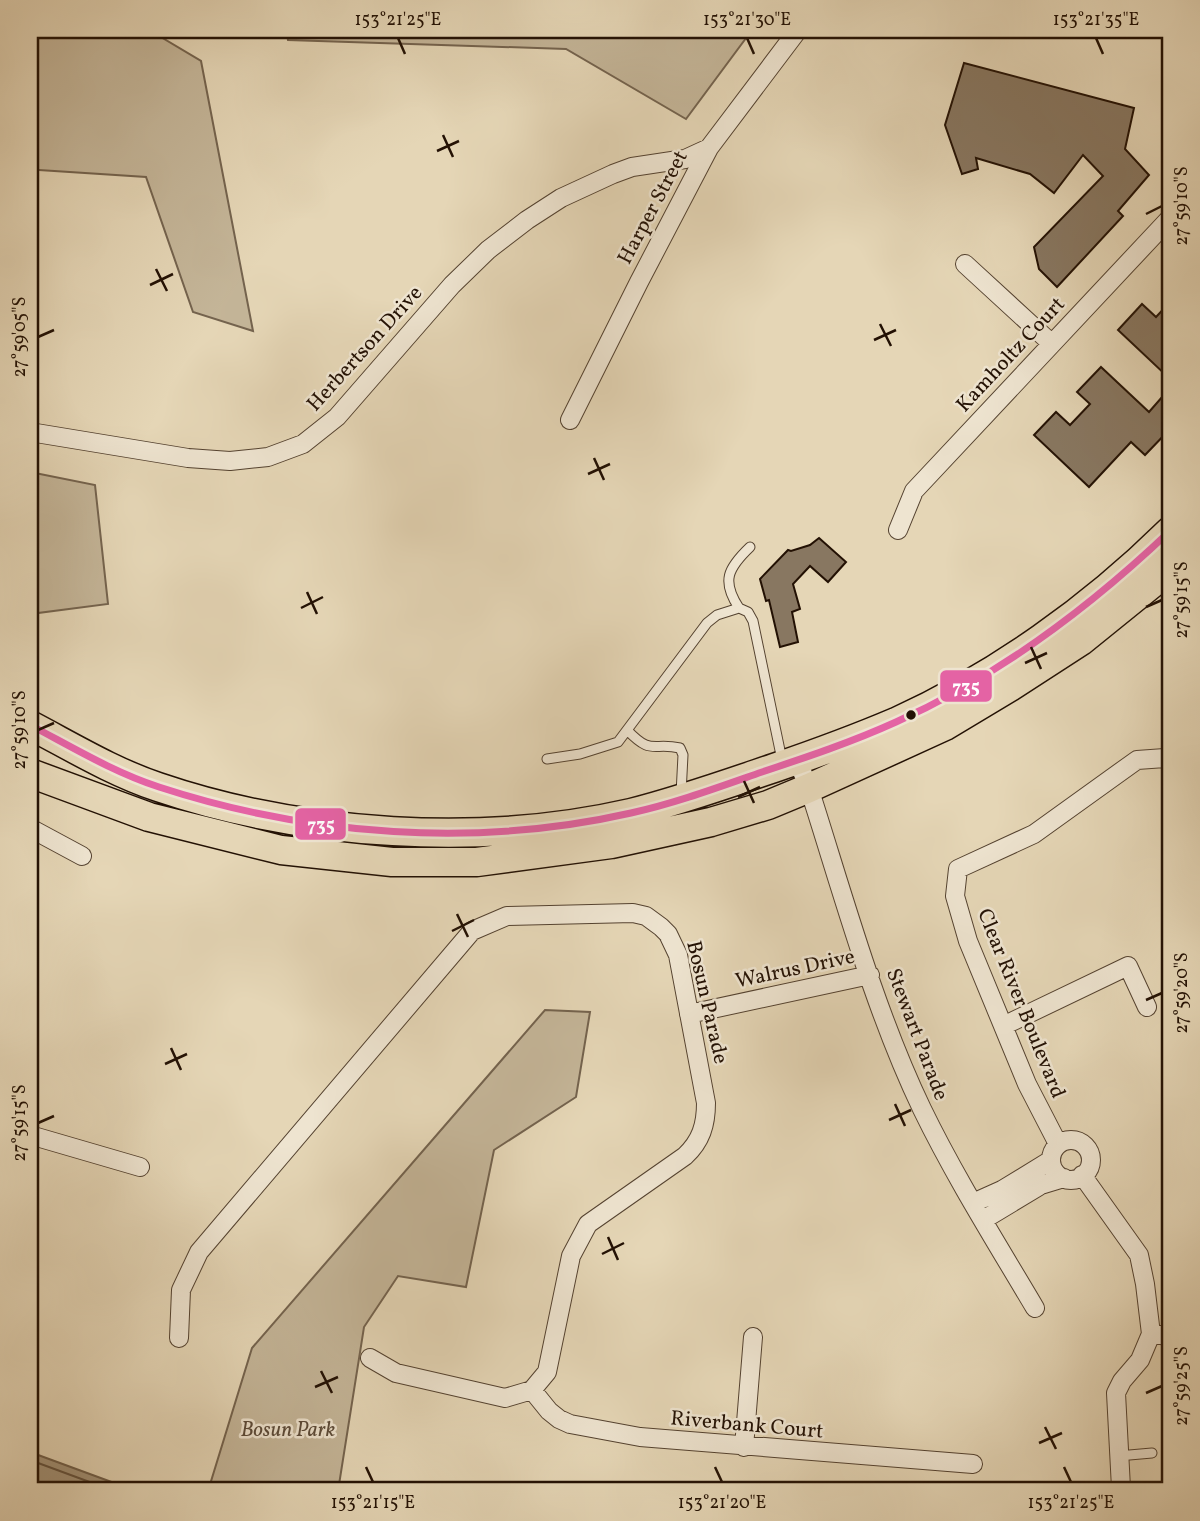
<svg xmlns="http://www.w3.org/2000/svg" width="1200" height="1521" viewBox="0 0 1200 1521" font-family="Vollkorn,serif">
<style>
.green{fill:#c4b598;stroke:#74634e;stroke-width:2}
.water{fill:#a39379;stroke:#705f4a;stroke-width:2}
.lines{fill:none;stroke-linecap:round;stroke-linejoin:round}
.shore{stroke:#63523e;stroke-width:2}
.building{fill:#887761;stroke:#231104;stroke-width:2}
.service-casing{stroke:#544230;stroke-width:11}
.minor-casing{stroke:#544230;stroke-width:20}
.primary-casing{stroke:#231104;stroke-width:31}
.service{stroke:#eee4d0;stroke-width:9}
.minor{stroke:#eee4d0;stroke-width:18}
.primary{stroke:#e5d6b6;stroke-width:28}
.bus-1-casing{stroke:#eee4d0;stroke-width:12}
.bus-1{stroke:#e463a4;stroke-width:7}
.ticks{fill:none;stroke:#231104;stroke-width:2.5}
.bus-dot{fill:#231104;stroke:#eee4d0;stroke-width:2.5}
.labels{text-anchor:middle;stroke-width:5;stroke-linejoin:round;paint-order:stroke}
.street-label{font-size:21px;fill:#231104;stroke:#eee4d0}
.park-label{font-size:21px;font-style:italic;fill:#5b4a38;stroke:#eee4d0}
.line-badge{stroke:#eee4d0;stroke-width:2.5}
.badge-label{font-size:19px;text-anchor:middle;font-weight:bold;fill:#fff}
.neatline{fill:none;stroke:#231104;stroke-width:2.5}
.ticks-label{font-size:18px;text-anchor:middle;fill:#231104}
</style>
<rect width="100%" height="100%" fill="#e5d6b6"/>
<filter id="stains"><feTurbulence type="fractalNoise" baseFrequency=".00286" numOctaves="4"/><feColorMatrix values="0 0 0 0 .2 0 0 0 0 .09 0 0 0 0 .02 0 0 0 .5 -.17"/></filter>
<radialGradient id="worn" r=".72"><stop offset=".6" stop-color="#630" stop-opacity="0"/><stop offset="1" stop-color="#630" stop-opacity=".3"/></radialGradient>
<!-- green -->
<path class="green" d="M30,30h119l52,31 52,270 -60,-19 -47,-135 -107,-7 -9,-5z
M286,30h466l-66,89 -120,-70 -278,-9z
M30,472l65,13 13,119 -78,10z
M545,1010l45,2 -14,85 -82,53 -28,137 -68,-11 -34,51 -26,164h-130l44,-143z"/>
<!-- water -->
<path class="water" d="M30,1452l106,39h-106z"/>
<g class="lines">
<!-- shore -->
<path class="shore" d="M30,1460l84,31"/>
</g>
<!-- building -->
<path class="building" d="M964,63l170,45 -9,41 24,26 -31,36 5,5 -66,71 -18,-18 -5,-22 69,-71 -20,-21 -29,38 -24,-19 -54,-16 2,11 -16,5 -17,-49z
M1170,302v77l-52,-49 24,-26 14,13z
M1101,367l48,45 21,-24v41l-25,26 -14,-13 -42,45 -55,-52 22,-23 14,13 20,-21 -13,-12z
M819,538l27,24 -18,20 -18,-16 -17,18 7,25 -8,3 6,30 -18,5 -11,-47 -3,1 -6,-22 28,-29 3,1 19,-6z"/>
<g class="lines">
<defs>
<path id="service" d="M739,608c-18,-27 -11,-40 11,-61
M627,730c25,26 25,12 53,18l3,7 -2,39
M547,759l33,-5 38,-12 89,-119 10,-8 22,-7 9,4 5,9 29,139
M1118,1456l34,-3"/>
<path id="minor" d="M965,264l86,79
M570,420l69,-138 70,-134 89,-118
M30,432l158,26 42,3 38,-4 35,-13 34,-27 115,-132 36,-35 39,-30 34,-22 52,-24 19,-7 53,-8 24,-11
M898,530l16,-39 256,-273
M797,760l12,28c34,106 65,221 113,321 33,68 74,133 113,199
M30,828l52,28
M689,1014l181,-39
M1005,1025l123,-59 19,41
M30,1135l110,32
M1051 1160a20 20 0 1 1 40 0a20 20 0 1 1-40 0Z
M1058,1144l-31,-60 -59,-143 -13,-45 3,-27 76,-35 103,-74 28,-2 5,5
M1082,1175l57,80 6,29 6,50 -11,26 -18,21 -6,12 5,95
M973,1203l29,-13 49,-30
M983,1220l58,-35 23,-7
M1151,1334l19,2
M179,1338l2,-48 18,-38 273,-321 35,-15 126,-3 13,3 15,11 7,7 10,21 28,148c0,22 -5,38 -21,53l-97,68 -17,32 -24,116 -15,18 -27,8 -109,-25 -26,-15
M532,1390l17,21 10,8 11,5 70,13 333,27
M744,1447l9,-110"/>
<path id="primary" d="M30,725c42,22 83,47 128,62 144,49 325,60 473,26 48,-12 96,-29 143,-45 41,-14 82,-29 122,-46 101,-46 195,-113 274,-191
M30,773l119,44 132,33 111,12h85l134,-18 100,-22 57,-17 41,-17 136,-62 65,-39 71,-46 89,-72"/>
</defs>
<!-- service casing -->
<use href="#service" class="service-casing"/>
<!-- minor casing -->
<use href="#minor" class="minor-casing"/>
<!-- primary casing -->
<use href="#primary" class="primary-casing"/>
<!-- service -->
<use href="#service" class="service"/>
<!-- minor -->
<use href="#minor" class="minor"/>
<!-- primary -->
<use href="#primary" class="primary"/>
<defs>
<path id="bus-1" d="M30,725c42,22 83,47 129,62 150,49 318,61 472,26 45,-10 88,-26 131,-41 45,-15 90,-30 134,-50 103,-46 193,-114 274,-191"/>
</defs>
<!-- bus-1 casing -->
<use href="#bus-1" class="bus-1-casing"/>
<!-- bus-1 -->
<use href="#bus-1" class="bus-1"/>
</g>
<!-- ticks -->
<path class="ticks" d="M398,38l7,16M747,38l7,16M1096,38l7,16M443,135l10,22M437,151l22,-10M1146,214l16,-8M156,269l11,22M150,285l23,-11M880,324l11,22M38,337l16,-7M874,340l22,-10M594,458l10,22M588,474l22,-10M307,592l10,22M1146,607l16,-7M301,608l22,-11M1031,647l10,22M1025,663l22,-10M38,730l16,-7M744,781l10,22M738,797l22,-10M457,914l11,23M452,931l22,-11M1146,1000l16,-7M171,1048l10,22M165,1064l22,-10M895,1104l10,22M889,1120l22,-10M38,1123l16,-7M608,1237l10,23M602,1254l22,-11M321,1371l11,22M315,1387l23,-10M1146,1393l16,-7M1045,1427l11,22M1039,1443l23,-10M366,1467l7,15M715,1467l7,15M1064,1467l7,15"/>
<!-- markers -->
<circle class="bus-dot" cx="911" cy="715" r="6"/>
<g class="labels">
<!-- street labels -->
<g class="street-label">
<text transform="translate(652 207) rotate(-62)" y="7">Harper Street</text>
<text transform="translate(364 348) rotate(-48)" y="7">Herbertson Drive</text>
<text transform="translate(1010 354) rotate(-47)" y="7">Kamholtz Court</text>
<text transform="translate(795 968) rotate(-12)" y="7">Walrus Drive</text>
<text transform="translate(708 1002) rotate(77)" y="7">Bosun Parade</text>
<text transform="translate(1022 1003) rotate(68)" y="7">Clear River Boulevard</text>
<text transform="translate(918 1034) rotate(69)" y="7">Stewart Parade</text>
<text transform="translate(747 1424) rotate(5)" y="7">Riverbank Court</text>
</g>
<!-- park labels -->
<g class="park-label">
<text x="288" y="1436">Bosun Park</text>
</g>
</g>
<g class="line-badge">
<rect x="939" y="669" width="54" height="34" rx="7" fill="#e463a4"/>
<rect x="294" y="807" width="53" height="34" rx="7" fill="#e463a4"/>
</g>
<g class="badge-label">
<text x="966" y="693">735</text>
<text x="321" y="831">735</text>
</g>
<!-- margin -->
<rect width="1200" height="1521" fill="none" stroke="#e5d6b6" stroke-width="77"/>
<rect x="38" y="38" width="1124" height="1444" class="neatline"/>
<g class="ticks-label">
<text x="398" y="25">153°21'25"E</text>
<text x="747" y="25">153°21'30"E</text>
<text x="1096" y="25">153°21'35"E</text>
<text transform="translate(1181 206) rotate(-90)" y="6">27°59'10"S</text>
<text transform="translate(19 337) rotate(-90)" y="6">27°59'05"S</text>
<text transform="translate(1181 600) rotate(-90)" y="6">27°59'15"S</text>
<text transform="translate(19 730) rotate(-90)" y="6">27°59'10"S</text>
<text transform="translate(1181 993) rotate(-90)" y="6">27°59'20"S</text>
<text transform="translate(19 1123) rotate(-90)" y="6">27°59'15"S</text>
<text transform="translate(1181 1386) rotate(-90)" y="6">27°59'25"S</text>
<text x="373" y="1508">153°21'15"E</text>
<text x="722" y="1508">153°21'20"E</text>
<text x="1071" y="1508">153°21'25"E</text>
</g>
<rect width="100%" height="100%" filter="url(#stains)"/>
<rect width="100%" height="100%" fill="url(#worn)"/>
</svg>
